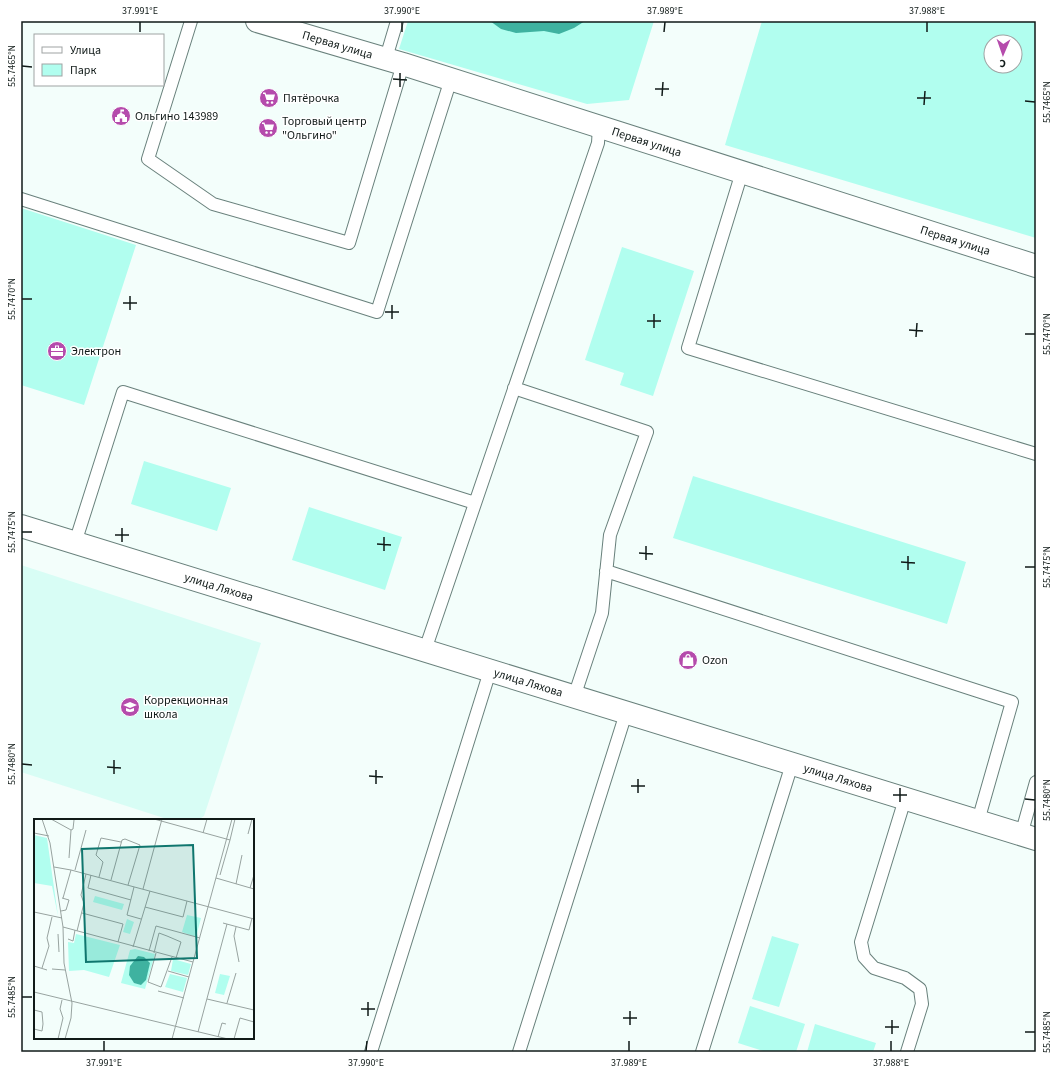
<svg xmlns="http://www.w3.org/2000/svg" width="1057" height="1073" viewBox="0 0 1057 1073" font-family="'Source Sans 3',sans-serif">
<style>
.built{fill:#d8fdf5}
.green{fill:#b1feef;fill-rule:evenodd}
.water{fill:#3fb2a0}
.lines{fill:none;stroke-linecap:round;stroke-linejoin:round}
.service-casing{stroke:#69817c;stroke-width:14}
.minor-casing{stroke:#69817c;stroke-width:24}
.tertiary-casing{stroke:#69817c;stroke-width:24}
.service{stroke:#fff;stroke-width:12}
.minor{stroke:#fff;stroke-width:22}
.tertiary{stroke:#fff;stroke-width:22}
.ticks{fill:none;stroke:#101a18;stroke-width:1.5}
.labels{text-anchor:middle;stroke-width:3;stroke-linejoin:round;paint-order:stroke}
.street-label{font-size:12px;fill:#101a18;stroke:#fff}
.poi-label{font-size:12px;fill:#101a18;stroke:#fff;text-anchor:start}
.inset-road{fill:none;stroke:#98a3a0;stroke-width:1}
.view{fill:#0f766e;fill-opacity:0.15;stroke:#0f766e;stroke-width:2}
.inset-edge{fill:none;stroke:#101a18;stroke-width:2}
.neatline{fill:none;stroke:#101a18;stroke-width:1.5}
.ticks-label{font-size:10px;text-anchor:middle;fill:#101a18}
</style>
<rect width="100%" height="100%" fill="#f3fefb"/>
<!-- built -->
<path class="built" d="M21,565l240,78 -57,173 -6,4h-28l-149,-48z"/>
<!-- green -->
<path class="green" d="M408,21h246l-25,79 -42,4 -188,-55z
M762,21h274v217l-311,-93zM991,42h24v24h-24z
M21,208l115,37 -52,160 -63,-20z
M622,247l72,24 -41,125 -33,-11 4,-12 -39,-13z
M144,461l87,27 -14,43 -86,-27z
M693,476l273,86 -19,62 -274,-86z
M309,507l93,30 -17,53 -93,-30z
M772,936l27,8 -20,63 -27,-8z
M750,1006l55,18 -9,28h-30l-28,-9z
M815,1024l61,19 -3,9h-66z"/>
<!-- water -->
<path class="water" d="M490,21h95l-11,7 -15,6 -15,-3 -28,2 -15,-4z"/>
<g class="lines">
<defs>
<path id="service" d="M191,21l-43,138 65,45 136,39 54,-179
M386,58l11,-37
M742,172l-54,176 348,106
M21,199l356,113 74,-233
M514,388l133,44 -37,103 -8,78 -28,84
M75,543l48,-151 352,111
M606,571l406,131 -34,119
M425,650l173,-507 1,-17
M905,799l-44,143 3,15 10,11 31,10 15,11 2,15 -15,48
M1021,835l15,-53
M371,1052l119,-381
M519,1052l107,-339
M702,1052l90,-288"/>
<g id="minor">
<path id="s1" d="M21,526l1015,313"/>
</g>
<g id="tertiary">
<path id="s2" d="M257,21l146,43 633,202"/>
</g>
</defs>
<!-- service casing -->
<use href="#service" class="service-casing"/>
<!-- minor casing -->
<use href="#minor" class="minor-casing"/>
<!-- tertiary casing -->
<use href="#tertiary" class="tertiary-casing"/>
<!-- service -->
<use href="#service" class="service"/>
<!-- minor -->
<use href="#minor" class="minor"/>
<!-- tertiary -->
<use href="#tertiary" class="tertiary"/>
</g>
<!-- ticks -->
<path class="ticks" d="M140,32v-10M402,32v-10M664,32l1,-10M927,32v-10M22,66l10,1M393,79l14,1M400,87v-14M655,89h14M662,96l1,-14M917,98h14M1025,101l10,1M924,105l1,-14M22,299h10M123,303h14M130,310v-14M385,312h14M392,319v-14M647,321h14M654,328v-14M909,330l14,1M1025,334h10M916,337l1,-14M22,532h10M115,535h14M122,542v-14M377,544l14,1M384,551v-14M639,553l14,1M646,560v-14M901,562l14,1M1025,567h10M908,570v-14M22,764l10,1M107,767l14,1M114,774v-14M369,776l14,1M376,784v-14M631,786h14M638,793v-14M893,795h14M1025,799l10,1M900,802v-14M22,997h10M361,1009h14M368,1016v-14M623,1018h14M630,1025v-14M885,1027h14M1025,1032h10M892,1034v-14M104,1051v-10M366,1051l1,-10M629,1051v-10M891,1051v-10"/>
<!-- icons -->
<defs>
<symbol id="supermarket-disc" viewBox="-11 -11 22 22"><circle r="9.5" fill="#b54bac" stroke="#fff"/><path d="M-6-5.5h2.5l.6 2H6L4.5 2H-2.5L-4.4-4H-6ZM-1.5 3.2a1.3 1.3 0 1 0 .1 0ZM3 3.2a1.3 1.3 0 1 0 .1 0Z" fill="#fff"/></symbol>
<symbol id="civic-disc" viewBox="-11 -11 22 22"><circle r="9.5" fill="#b54bac" stroke="#fff"/><path d="M-.6-6.5H3V-4.5H.6V-3L4-1V1h2V6H-6V1h2V-1L-.6-3ZM-1.2 2.5V6h2.4V2.5Z" fill="#fff"/></symbol>
<symbol id="office-disc" viewBox="-11 -11 22 22"><circle r="9.5" fill="#b54bac" stroke="#fff"/><path d="M-6-3h4V-5.5h4V-3h4V5H-6ZM-1-4.5V-3h2v-1.5ZM-6 0V1H6V0Z" fill="#fff"/></symbol>
<symbol id="shop-disc" viewBox="-11 -11 22 22"><circle r="9.5" fill="#b54bac" stroke="#fff"/><path d="M-5-2.5h2.3a2.7 3.5 0 0 1 5.4 0H5L5.5 6h-11ZM-1.5-2.5h3a1.5 2.3 0 0 0-3 0Z" fill="#fff"/></symbol>
<symbol id="school-disc" viewBox="-11 -11 22 22"><circle r="9.5" fill="#b54bac" stroke="#fff"/><path d="M0-5L7-2L0 1L-7-2ZM-4 1L0 2.5L4 1V4Q0 6-4 4Z" fill="#fff"/></symbol>
</defs>
<g fill-rule="evenodd">
<use href="#supermarket-disc" x="258" y="87" width="22" height="22"/>
<use href="#civic-disc" x="110" y="105" width="22" height="22"/>
<use href="#supermarket-disc" x="257" y="117" width="22" height="22"/>
<use href="#office-disc" x="46" y="340" width="22" height="22"/>
<use href="#shop-disc" x="677" y="649" width="22" height="22"/>
<use href="#school-disc" x="119" y="696" width="22" height="22"/>
</g>
<g class="labels">
<!-- street labels -->
<g class="street-label">
<text dy="4" stroke="none"><textPath href="#s2" startOffset="84">Первая улица</textPath></text>
<text dy="4" stroke="none"><textPath href="#s2" startOffset="408">Первая улица</textPath></text>
<text dy="4" stroke="none"><textPath href="#s2" startOffset="732">Первая улица</textPath></text>
<text dy="4" stroke="none"><textPath href="#s1" startOffset="207">улица Ляхова</textPath></text>
<text dy="4" stroke="none"><textPath href="#s1" startOffset="531">улица Ляхова</textPath></text>
<text dy="4" stroke="none"><textPath href="#s1" startOffset="855">улица Ляхова</textPath></text>
</g>
<!-- poi labels -->
<g class="poi-label">
<text x="283" y="102">Пятёрочка</text>
<text x="135" y="120">Ольгино 143989</text>
<text x="282" y="125">Торговый центр<tspan x="282" dy="14">"Ольгино"</tspan></text>
<text x="71" y="355">Электрон</text>
<text x="702" y="664">Ozon</text>
<text x="144" y="704">Коррекционная<tspan x="144" dy="14">школа</tspan></text>
</g>
</g>
<!-- overview -->
<g transform="translate(34 819)">
<rect width="220" height="220" fill="#f3fefb"/>
<path d="M0,16l13,3 11,78 -6,-30 -18,-3zM61,77l29,8 -2,6 -29,-8zM153,96l14,3 -5,19 -14,-5zM93,100l7,3 -4,12 -7,-2zM42,115l44,11 -11,32 -25,-7 -15,1 -1,-29 6,1zM101,130l20,5 -10,35 -24,-6 9,-33zM139,140l18,5 -3,11 -17,-4zM136,155l17,4 -4,14 -18,-5zM186,155l10,2 -6,19 -9,-2z" fill="#b1feef"/>
<path d="M104,137l6,1 6,6 -4,17 -5,5 -7,-2 -5,-8 1,-9z" fill="#3fb2a0"/>
<path class="inset-road" d="M8,0l8,24 13,84 1,36 8,40 -1,15 -6,21M17,0l20,11 2,-1 1,-9M120,0l76,21 -10,35M0,14l15,3M169,14l4,-14M214,15l4,-15M196,21l5,-21M35,39l2,-28M20,48l17,3 183,49M41,51l11,-40M57,56l-3,13 43,12M65,58l4,-15 -7,-7 5,-17 20,4M182,59l38,11M77,61l11,-40 3,-1 15,6 -12,40M202,65l6,-29M100,68l-7,28 14,4M216,69l4,-13M109,70l19,-70M29,79l8,-28M111,88l38,10 4,-16M27,92l5,-1 3,-10 -7,-2M0,93l28,6M48,94l41,11 -5,18M189,104l26,7 3,-12M29,108l130,35M202,108l-2,9 5,26M43,112l7,-28 -3,-8 5,-21M24,115l1,18M34,120l5,2 2,-11M99,128l17,-56M115,132l7,-25 44,12M120,134l5,-20 8,3 14,6 -5,16M122,134l-8,29 13,5 11,-30M0,147l13,4M8,149l7,-22 -2,-8 5,-21M18,150l13,1M134,152l21,6M124,172l26,7M0,173l194,47M173,180l47,11M193,184l9,-30M0,191l8,2 1,12 -1,7 -8,-2M164,213l29,-108M184,218l4,-14 4,1M24,220l5,-21 -3,-9 2,-9M138,220l60,-220M200,220l6,-21 14,4"/>
<path class="view" d="M159,26l4,113 -111,4 -4,-113z"/>
<rect width="220" height="220" class="inset-edge"/>
</g>
<!-- border -->
<rect width="1057" height="1073" fill="none" stroke="#ffffff" stroke-width="44"/>
<!-- legend -->
<rect x="34" y="34" width="130" height="52" fill="#ffffff" stroke="#9fa3a3"/>
<rect x="42" y="47" width="20" height="6" fill="#ffffff" stroke="#9fa3a3"/>
<text x="70" y="54" font-size="12" fill="#101a18">Улица</text>
<rect x="42" y="64" width="20" height="12" fill="#b1feef" stroke="#9fa3a3"/>
<text x="70" y="74" font-size="12" fill="#101a18">Парк</text>
<!-- north arrow -->
<g transform="translate(1003 54) rotate(182)"><circle r="19" fill="#ffffff" stroke="#9fa3a3"/>
<path d="M0-3L7 15L0 10L-7 15Z" fill="#b54bac"/>
<text y="-6" font-size="11" font-weight="bold" text-anchor="middle" fill="#101a18">С</text>
</g>
<rect x="22" y="22" width="1013" height="1029" class="neatline"/>
<g class="ticks-label">
<text x="140" y="14">37.991°E</text>
<text x="402" y="14">37.990°E</text>
<text x="665" y="14">37.989°E</text>
<text x="927" y="14">37.988°E</text>
<text transform="translate(11 66) rotate(-90)" y="4">55.7465°N</text>
<text transform="translate(1046 102) rotate(-90)" y="4">55.7465°N</text>
<text transform="translate(11 299) rotate(-90)" y="4">55.7470°N</text>
<text transform="translate(1046 334) rotate(-90)" y="4">55.7470°N</text>
<text transform="translate(11 532) rotate(-90)" y="4">55.7475°N</text>
<text transform="translate(1046 567) rotate(-90)" y="4">55.7475°N</text>
<text transform="translate(11 764) rotate(-90)" y="4">55.7480°N</text>
<text transform="translate(1046 800) rotate(-90)" y="4">55.7480°N</text>
<text transform="translate(11 997) rotate(-90)" y="4">55.7485°N</text>
<text transform="translate(1046 1032) rotate(-90)" y="4">55.7485°N</text>
<text x="104" y="1066">37.991°E</text>
<text x="366" y="1066">37.990°E</text>
<text x="629" y="1066">37.989°E</text>
<text x="891" y="1066">37.988°E</text>
</g>
</svg>
